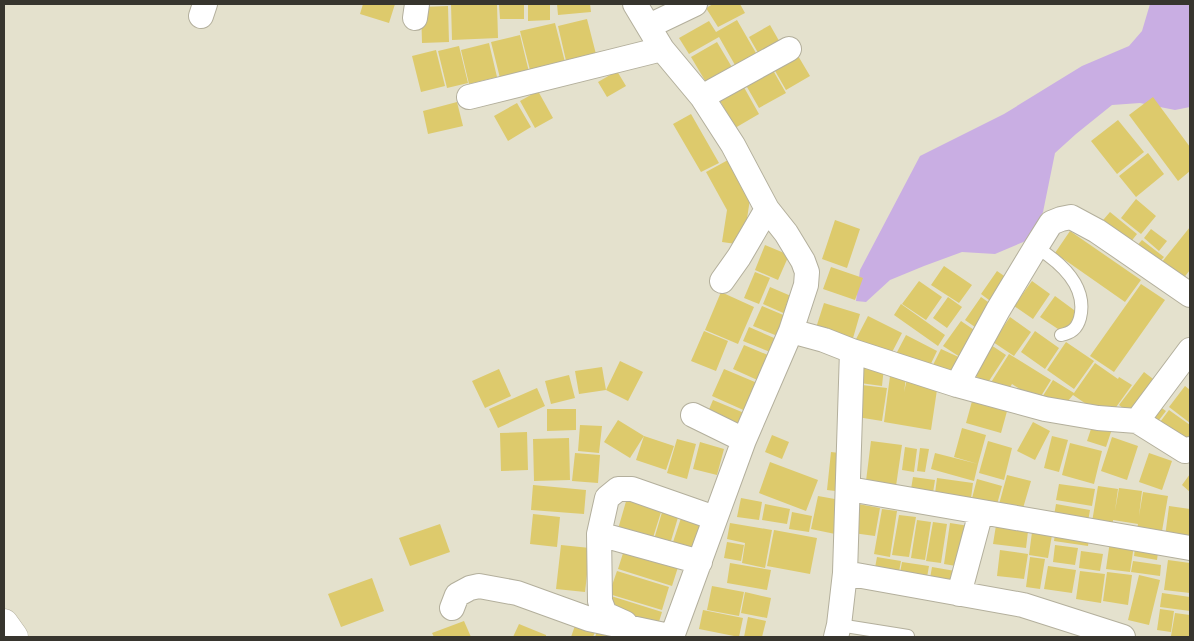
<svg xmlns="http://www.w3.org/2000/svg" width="1194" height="641" viewBox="0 0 1194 641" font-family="Helvetica,sans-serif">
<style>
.green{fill:#c9aee3}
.building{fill:#ddca6c}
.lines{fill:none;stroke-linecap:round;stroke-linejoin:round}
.lane-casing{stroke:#b3af9c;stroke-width:14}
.street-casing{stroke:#b3af9c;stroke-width:26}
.highway-casing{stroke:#b3af9c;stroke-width:29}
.lane{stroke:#fff;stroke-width:12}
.street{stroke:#fff;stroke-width:24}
.highway{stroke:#fff;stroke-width:28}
</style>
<rect width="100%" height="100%" fill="#e4e1cd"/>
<!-- green -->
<path class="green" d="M1150,4h40v103l-15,3 -35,-7 -28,2 -36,29 -21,19 -12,59 -15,28 -33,14 -33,-2 -38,14 -34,14 -24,22 -10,-1 4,-31 60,-114 84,-42 78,-48 47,-20 13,-15z"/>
<!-- building -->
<path class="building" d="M363,4h32l-6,19 -29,-9z
M451,4h46l1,34 -46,2z
M499,4h25v15h-24z
M528,4h22v16l-22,1z
M557,4h33l1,8 -33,3z
M713,4h27l5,9 -27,14 -12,-19z
M448,6l1,36 -27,1 -1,-36z
M587,19l10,39 -30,7 -9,-39z
M737,20l23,40 -21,12 -20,-35 -30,17 -10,-16 30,-17 7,11z
M555,23l10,39 -35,8 -10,-39z
M770,25l12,21 -21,12 -12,-21z
M520,35l9,37 -29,6 -9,-36z
M717,42l19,32 -26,15 -19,-32z
M489,43l8,34 -28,7 -8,-34z
M459,46l9,37 -21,5 -9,-37z
M794,49l16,27 -24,14 -16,-28z
M436,50l9,36 -24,6 -9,-36z
M770,65l16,28 -27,15 -16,-28z
M617,71l9,15 -19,11 -9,-15z
M741,82l18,32 -24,14 -18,-33z
M538,91l15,27 -18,10 -15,-27z
M1153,97l37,50v24l-12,10 -49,-66z
M457,102l6,24 -35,8 -5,-23z
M517,103l14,24 -23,14 -14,-25z
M691,114l28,49 -18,9 -28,-48z
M1118,120l26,32 -27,22 -26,-33z
M1148,153l16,21 -28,23 -17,-21z
M728,160l22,39 -7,46 -21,-3 5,-32 -21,-38z
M1136,199l20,17 -15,18 -20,-16z
M1110,212l27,22 -11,14 -28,-22z
M835,220l25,9 -13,39 -25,-9z
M1190,227v43l-12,15 -21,-17z
M1151,229l16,12 -8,10 -15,-13z
M1070,231l71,49 -16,22 -70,-49z
M1142,240l22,17 -9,10 -21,-18z
M765,245l24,10 -11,25 -23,-10z
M944,266l28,19 -13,18 -28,-18z
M831,267l32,11 -8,22 -32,-11z
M997,271l13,9 -17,23 -12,-9z
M755,272l15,6 -11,26 -15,-6z
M919,281l23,16 -16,23 -24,-16z
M1032,281l18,13 -17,25 -19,-13z
M1141,284l24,16 -51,72 -24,-16z
M770,287l28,12 -8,17 -27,-12z
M721,292l33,15 -16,37 -33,-14z
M1055,296l23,17 -14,20 -24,-16z
M948,297l14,10 -15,21 -14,-10z
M981,297l17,12 -16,23 -17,-12z
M824,303l36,11 -9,31 -37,-11z
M901,304l44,31 -7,11 -44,-31z
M762,306l31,13 -8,20 -32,-13z
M868,316l34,17 -14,27 -34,-17z
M1010,317l21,15 -17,24 -21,-14z
M961,321l19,13 -17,25 -20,-13z
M749,327l32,14 -6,13 -32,-13z
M704,331l24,10 -12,30 -25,-10z
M1035,331l24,17 -14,21 -24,-17z
M906,335l31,16 -10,21 -32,-16z
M1066,342l28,19 -20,28 -27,-19z
M744,345l31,13 -11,25 -31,-14z
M991,345l15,10 -19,29 -14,-10z
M941,349l22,10 -12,23 -21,-11z
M1009,354l42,26 -13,21 -26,-17 -6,10 -16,-10z
M620,361l23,11 -15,29 -22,-11z
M1095,363l23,16 1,-2 13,8 -23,32 -14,-7 -22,-15 -12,14 -22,-7 14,-22 21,13z
M862,364l22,3 -2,19 -22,-3z
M602,367l4,23 -27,4 -4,-23z
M499,369l12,27 -26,12 -13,-27z
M724,369l38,16 -12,28 -38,-17z
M1144,372l17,13 -25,33 -17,-13z
M569,375l6,23 -24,6 -6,-23z
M890,376l16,2 -2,14 3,-13 31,4 -7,47 -47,-8z
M862,385l25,3 -5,33 -25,-4z
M1185,386l5,4v33l-21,-16z
M537,388l8,18 -47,22 -9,-19z
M974,394l35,10 -8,29 -35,-10z
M713,400l36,15 -6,14 -36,-15z
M1153,402l13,9 -13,17z
M547,409h29v21l-29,1z
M1169,410l21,15v16l-30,-19z
M618,420l26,16 -14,22 -26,-16z
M1094,420l19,6 -7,21 -19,-6z
M1033,422l17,9 -15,29 -18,-9z
M580,425l22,1 -3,27 -21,-2z
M962,428l24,7 -8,29 -24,-7z
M527,432l1,38 -27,1 -1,-38z
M772,435l17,7 -7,17 -17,-7z
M644,436l30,10 -8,24 -30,-10z
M1052,436l16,4 -9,32 -15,-4z
M1112,437l26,9 -11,34 -26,-9z
M569,438l1,42 -36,1 -1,-42z
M677,439l19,5 -9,35 -20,-6z
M871,441l31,4 -6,41 -30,-5z
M988,441l24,7 -8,32 -25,-7z
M700,442l24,7 -7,26 -24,-6z
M1070,443l32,8 -8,33 -32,-9z
M905,447l12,2 -3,23 -12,-2z
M920,448l9,1 -4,23 -8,-1z
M831,452l17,2 -4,38 -17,-2z
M575,453l25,2 -2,28 -26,-2z
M935,453l43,11 -4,17 -43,-12z
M1149,453l23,8 -10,29 -23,-8z
M770,462l48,18 -12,31 -47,-18z
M1190,474v18l-8,-7z
M1007,475l24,6 -10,34 -23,-7z
M913,477l22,3 -3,19 -22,-4z
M937,478l36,5 -3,23 -36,-5z
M977,479l25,7 -7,26 -25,-6z
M1059,484l36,5 -3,17 -36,-6z
M533,485l53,5 -2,24 -53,-4z
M1098,486l20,3 -3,22 4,-23 23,3 -3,25 4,-24 25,4 -7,41 -25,-4 2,-9 -25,-4v5l-21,-3z
M818,496l28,5 -6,34 -29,-6z
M627,498l35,11 -12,38 -34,-11z
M741,498l21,4 -3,18 -22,-3z
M765,504l25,5 -3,15 -25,-4z
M858,504l22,4 -5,28 -22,-3z
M1056,504l34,6 -3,17 -34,-6z
M1169,506l21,3v31l-25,-3z
M663,509l16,5 -11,37 -16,-5z
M882,509l15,2 -7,46 -16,-3z
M683,512l27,8 -13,40 -27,-9z
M792,512l20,4 -3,16 -20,-3z
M533,514l27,3 -3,30 -27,-3z
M899,515l17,2 -7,40 -17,-2z
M997,519l32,4 -3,25 -33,-4z
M917,520l14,2 -6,38 -14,-2z
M933,522l14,2 -6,39 -15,-2z
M730,523l42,7 -7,38 -23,-5 3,-20 -18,-4z
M950,523l19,3 -7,41 -18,-3z
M440,524l10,28 -40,14 -11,-28z
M1056,527l34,5 -2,14 -34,-5z
M774,530l43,8 -7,36 -43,-8z
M1032,532l20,3 -4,23 -19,-3z
M1110,541l24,4 -4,27 -24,-3z
M1136,541l23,4 -2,15 -23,-4z
M727,542l17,3 -3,16 -17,-3z
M561,545l29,3 -5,44 -29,-3z
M1055,545l23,3 -3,17 -22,-3z
M625,547l54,17 -7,22 -54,-17z
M1000,550l28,4 -4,25 -27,-3z
M1081,551l22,3 -3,17 -21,-3z
M877,557l24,4 -3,16 -24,-4z
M1030,557l15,2 -5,30 -14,-2z
M1168,560l22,3v30l-26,-3z
M1133,561l28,4 -1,11 -29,-4z
M902,562l27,4 -3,17 -27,-5z
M730,563l41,7 -4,20 -40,-7z
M1048,566l28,4 -4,23 -28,-4z
M932,567l29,5 -3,16 -29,-4z
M617,571l52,16 -7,23 -53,-16z
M1080,571l25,3 -4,29 -25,-4z
M1107,572l25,3 -4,30 -25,-4z
M1139,575l21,5 -11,45 -21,-5z
M372,578l12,33 -43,16 -13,-33z
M712,586l32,6 -5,24 -32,-6z
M745,592l26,6 -4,20 -26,-5z
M1162,593l28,4v14l-30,-4z
M611,596l51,16 -5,16 -51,-16z
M1160,609l14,2 -3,21 -14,-2z
M703,610l40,8 -4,19 -40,-8z
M1175,613l15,2v22l-19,-1z
M748,617l18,4 -4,16h-18z
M577,620l20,7 -4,10h-22z
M464,621l7,16h-37l-2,-4z
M519,624l27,11v2h-33z
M598,629l20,8h-23z"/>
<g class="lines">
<defs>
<path id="lane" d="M1036,247c24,15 52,39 44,71 -3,11 -9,15 -19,17
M839,625l69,11"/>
<path id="street" d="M635,4l27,45 40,48 31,48 34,64 19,24 17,28 4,11 -1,13 -15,46 -47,109 -71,194 -4,3
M201,16l4,-12
M415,18l2,-14
M649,26l46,-22
M469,97l193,-48
M702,97l87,-48
M722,281l17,-24 28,-48
M791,331l33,9 28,11 105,34 88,24 53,9 39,3 48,30 5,-2
M957,385l41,-75 38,-63 15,-24 10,-4 10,-2 26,14 93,64
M693,415l51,25
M1137,421l53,-71
M849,489l341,59
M599,534l1,67 5,13 20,9
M700,562l-101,-28 8,-36 11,-9h14l83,29
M845,573l178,32 100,32
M959,594l22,-82
M452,608l5,-13 13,-7 9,-2 38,7 72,26 80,17
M836,637l3,-12 6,-52 7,-222"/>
<path id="highway" d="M4,623l10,14"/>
</defs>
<!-- lane casing -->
<use href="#lane" class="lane-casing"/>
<!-- street casing -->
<use href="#street" class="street-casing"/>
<!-- highway casing -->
<use href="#highway" class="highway-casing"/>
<!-- lane -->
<use href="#lane" class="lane"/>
<!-- street -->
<use href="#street" class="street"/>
<!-- highway -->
<use href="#highway" class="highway"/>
</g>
<!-- border -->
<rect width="1194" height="641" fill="none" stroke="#37352e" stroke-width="10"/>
</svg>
